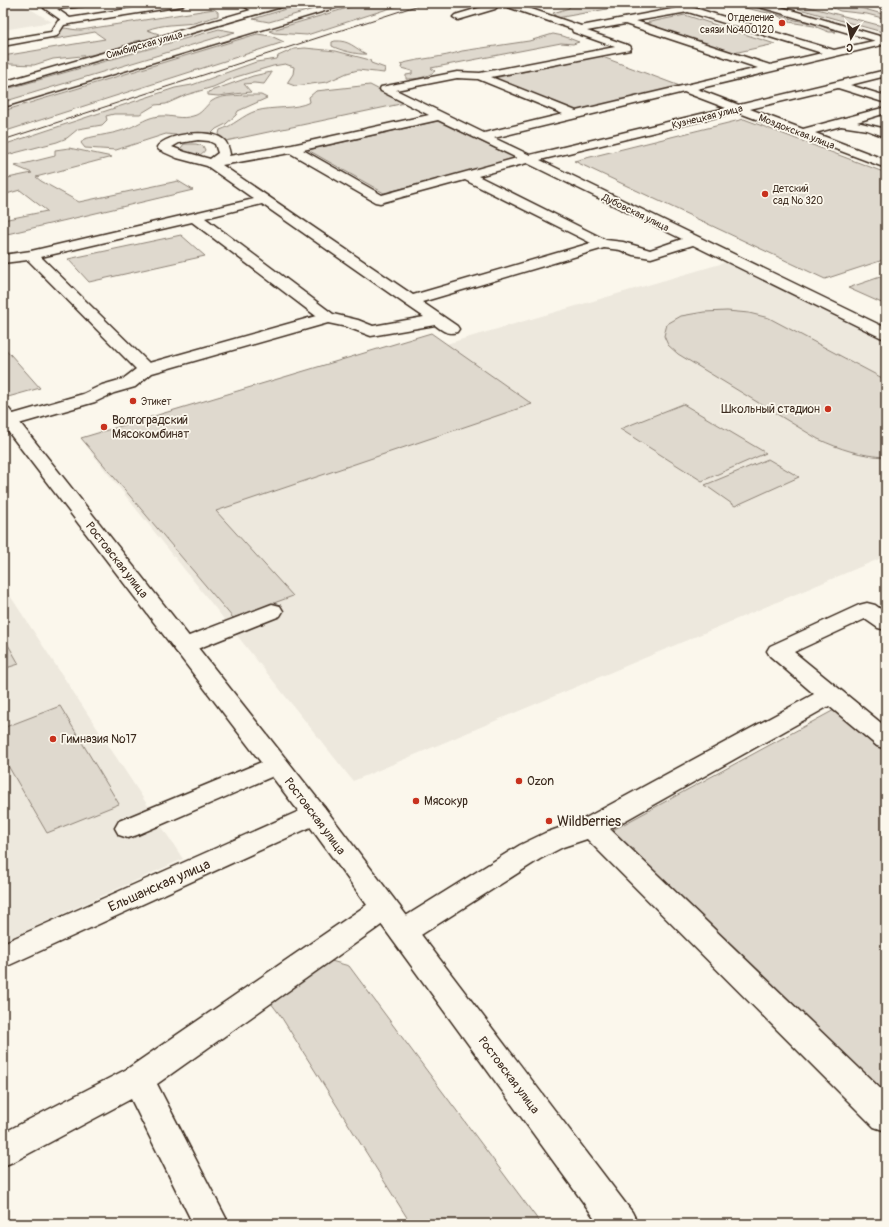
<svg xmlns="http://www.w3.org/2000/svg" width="889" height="1227" viewBox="0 0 889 1227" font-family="Pangolin,sans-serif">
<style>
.built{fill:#ede8dd}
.green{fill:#dfd9ce;stroke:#8d8276}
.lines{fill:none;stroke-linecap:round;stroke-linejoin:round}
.minor-tunnel{stroke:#d5cec3;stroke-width:10;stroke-dasharray:10 5;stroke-linecap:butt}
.minor-casing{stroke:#3b2a1e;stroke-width:3}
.major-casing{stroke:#3b2a1e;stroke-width:3}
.minor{fill:#fbf7ec;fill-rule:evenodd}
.major{fill:#fbf7ec;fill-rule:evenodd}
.tram{stroke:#3b2a1e;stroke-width:1}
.rail{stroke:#3b2a1e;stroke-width:1.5}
.poi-dot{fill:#c8321e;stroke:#fbf7ec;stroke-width:1.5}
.labels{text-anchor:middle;stroke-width:3.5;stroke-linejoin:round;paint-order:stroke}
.far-poi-label{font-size:10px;fill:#3b2a1e;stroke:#fbf7ec;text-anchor:start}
.far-street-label{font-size:10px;fill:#3b2a1e;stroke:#fbf7ec}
.poi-label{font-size:12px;fill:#3b2a1e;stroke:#fbf7ec;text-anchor:start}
.street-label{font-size:12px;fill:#3b2a1e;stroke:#fbf7ec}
.near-poi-label{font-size:14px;fill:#3b2a1e;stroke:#fbf7ec;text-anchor:start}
.near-street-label{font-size:14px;fill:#3b2a1e;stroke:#fbf7ec}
</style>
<rect width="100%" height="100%" fill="#fbf7ec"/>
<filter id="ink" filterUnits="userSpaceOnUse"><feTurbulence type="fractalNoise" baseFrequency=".025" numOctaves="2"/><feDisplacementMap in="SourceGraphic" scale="8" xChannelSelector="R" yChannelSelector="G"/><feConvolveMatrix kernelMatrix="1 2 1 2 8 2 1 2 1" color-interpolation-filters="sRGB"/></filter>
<g filter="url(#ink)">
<!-- built -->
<path class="built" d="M3,3h17l32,19 -49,8z
M727,262l159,79v215l-533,225 -263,-330 373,-112z
M3,585l180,274 -180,82z"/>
<!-- green -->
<path class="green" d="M305,3h29l-65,19 -16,-3z
M364,3h42l-99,32 -33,-2 -5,-2z
M580,3h60l-83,15 -4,-5 16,-5 1,-3z
M778,3h16l92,24v6z
M822,3h21l43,12v4l-19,-5 -27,-3z
M752,6l43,14 22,4 19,8h-7l-15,-6 -25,-4 -12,-7 -32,-7z
M214,9l4,3v4c-8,2 -16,5 -24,7 -16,2 -32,1 -47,7l12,4 -8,5 -15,2 -14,6 -31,8 -38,4 -19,6 -24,-1 -3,-2v-3l-4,-1v-2l102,-17 -10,-7 -40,7 -5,-2 -1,-4c13,-9 18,-3 32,-3z
M685,15l90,29 -46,10 -89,-30z
M219,29l16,3 -232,70v-12z
M257,34l14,2 13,6 -281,90v-21z
M553,34l10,2 16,6 -6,2 -12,-1 -130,25 4,3c-9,7 -18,8 -29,8v-4l6,-1v-3l-11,-3 1,-3 -2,-1c21,-6 42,-6 62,-13l67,-10z
M335,41c14,-1 20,7 31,13 -8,1 -27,-4 -34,-8v-4z
M305,48l31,3 34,9 1,3 14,5 -1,5 -26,-3 -11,3 -20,9 -32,4 -8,-3 6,-9 1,-7 -9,-3 -12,2 -37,11 -23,10 -27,8 -20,9 -11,1 -15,9h-26l-8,2 1,4 -5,5 -24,4 -11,9 -10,4 -54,14v-11l172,-57 17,-3 64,-23 21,-3 1,-3 16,-7z
M600,56l85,32 -109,25 -82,-35z
M271,72v2l-7,10 -10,-1 -10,1 7,8 -33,4 -10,-1v-3l45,-16z
M370,85l35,18 -179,38 -5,-3 -2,-4 1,-4c13,-4 23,-15 36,-19 18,-5 38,-1 54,-9l-1,-5 7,-6z
M245,95h16l6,3 -29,13 -2,4 -10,9 -10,5 -5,5 -9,4 -36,-4 -50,16 -31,-2 -4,-5 3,-4c14,-4 31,-5 45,-11 10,-4 18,-11 31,-12 11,-1 21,4 33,0 9,-2 12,-10 19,-15 9,-6 22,-5 33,-6z
M744,119l142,54v86l-61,20 -251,-118z
M437,121l81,38 -134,34 -76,-43z
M184,144h12l7,2 2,4c-6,10 -17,4 -27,2z
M69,148l43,9 -76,20 5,4 38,21 99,-21 15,9 -190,45v-15l44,-9 -27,-21 -17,5v-16l29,-6 -17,-7 40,-10v-6z
M181,235l24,21 -116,26 -21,-23z
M886,275v30l-38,-17z
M727,311l22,2 20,5 117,62v77c-25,-1 -46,-8 -68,-18l-140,-85 -10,-9 -4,-9 3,-12 14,-8 23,-4z
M431,333l101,71 -316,107 77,85 -60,22 -152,-180z
M3,346l37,42 -32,9 -5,-6z
M683,404l83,49 -64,28 -82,-52z
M768,459l31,18 -64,29 -30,-21z
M3,636l16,28 -16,5z
M849,702l37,29v367l-273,-268z
M60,706l59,98 -72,29 -44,-76v-29z
M303,953l46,13 192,258h-130l-131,-209 -24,-32z"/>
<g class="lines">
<!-- minor-tunnel -->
<path class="minor-tunnel" d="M695,5l6,-2"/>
<defs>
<path id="minor" d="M65,3h22l-4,3 -26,3 13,9 95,-15h21l-4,3 -113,18 -5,1 -7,11 -54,10v-6l48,-8 7,-11 3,-1 -17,-12 5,-3z
M238,3h11l14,8 -5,3z
M501,3h13l67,23 107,-20 146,44 52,-12v6l-189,45 42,16 147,-35v6l-36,9 36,11v7l-48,-15 -88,21 53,20 83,-22v6l-29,9 29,7v8l-19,-7 -26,-4 -26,7 71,27v8l-149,-56 -197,48 346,168v11l-6,-2 -187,-92 -42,13 -18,-3 -13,-5 -16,-2 -182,54 35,24 2,3 -2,3c-10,3 -15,-2 -22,-7l-64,11 -24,-9 -19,-4 -176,50 -17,14 -21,6 -19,9 -80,23 -6,1 -6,-1v-8l80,-23 19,-9 21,-6 13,-10 -108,-109 -25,3v-8l28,-4 223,-52 -47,-33 -30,-8 -18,-8 -2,-3c10,-14 54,-19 67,-7 4,4 5,9 6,14l-1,2 63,-11 137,-30 -48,-24 -1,-2 1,-2 76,-15 23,1 135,-26 -42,-15 -1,-3 -70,-24zM688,12l134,41 -52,12 -134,-44zM625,24l133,44 -182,43 -85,-34 139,-27 1,-2 -1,-2 -43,-15zM457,78l21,1 85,35 -79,19 -88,-43zM684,92l42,16 -196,47 -36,-17zM438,120l79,38 -135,37 -79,-45zM198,140l11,1 6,3 3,9 -8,6 -25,-7 -13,-5 7,-4zM290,153l85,49 5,1 85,-23 126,63 -178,52 -191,-130zM527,163l155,76 -32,11 -27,-8 -17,-2 -128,-64zM262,204l143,100 19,13 -51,9 -15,-6 -25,-6 -128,-96zM192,222l124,94 -167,47 -108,-106z
M880,3h6v4z
M492,4l3,1 2,2 -2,2 -37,11 -5,-3 2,-2z
M867,603l8,2 11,8v17l-8,-2 -13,-9 -71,33 92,75v22l-9,-3 -48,-40 -219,123 276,265v37l-12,-4 -287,-288 -24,8 -23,12 -127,81 -10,4 -10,-4 -4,-8 4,-8 127,-79 25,-12 37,-13 232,-126 -44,-38 -3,-5 3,-5 89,-41z
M272,604l8,2 3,5 -3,5 -88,35 -8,2 -8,-2 -3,-5 3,-5z
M276,756l9,3 4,6 -4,6 -148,64 -9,3 -9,-3 -4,-7 4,-7z
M315,804l9,3 4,7 -4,7 -321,147v-25z
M384,897l10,3 4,8 -4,8 -237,168 72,140h-36l-62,-125 -116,62 -12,5v-33l124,-64 247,-169z"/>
<path id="major" d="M275,3h14l-1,2 -285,83v-6z
M753,3h14l119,35v6l-132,-39z
M3,408l6,1 315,398 308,405 6,12h-39l-293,-403 -303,-396z"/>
</defs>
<!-- minor casing -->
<use href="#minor" class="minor-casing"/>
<!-- major casing -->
<use href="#major" class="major-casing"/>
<!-- minor -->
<use href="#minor" class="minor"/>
<!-- major -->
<use href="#major" class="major"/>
<!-- tram -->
<path class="tram" d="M3,140l422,-137"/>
<!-- rail -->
<path class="rail" d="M3,108l351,-105"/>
</g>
</g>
<!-- markers -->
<g class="poi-dot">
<circle cx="782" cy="23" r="4"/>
<circle cx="765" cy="194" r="4"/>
<circle cx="133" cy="401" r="4"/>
<circle cx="828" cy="409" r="4"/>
<circle cx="104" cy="427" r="4"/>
<circle cx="53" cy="739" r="4"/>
<circle cx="519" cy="781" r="4"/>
<circle cx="416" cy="801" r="4"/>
<circle cx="549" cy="821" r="4"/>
</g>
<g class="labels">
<!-- far-poi labels -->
<g class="far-poi-label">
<text x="774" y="21" text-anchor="end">Отделение<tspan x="774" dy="12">связи №400120</tspan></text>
<text x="773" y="192">Детский<tspan x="773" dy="12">сад № 320</tspan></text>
<text x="141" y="405">Этикет</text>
</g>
<!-- far-street labels -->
<g class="far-street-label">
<text transform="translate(144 44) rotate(-16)" y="4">Симбирская улица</text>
<text transform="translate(707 116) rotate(-14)" y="4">Кузнецкая улица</text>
<text transform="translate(797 131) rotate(21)" y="4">Моздокская улица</text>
<text transform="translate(636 212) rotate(26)" y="4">Дубовская улица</text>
</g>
<!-- poi labels -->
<g class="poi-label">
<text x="820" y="413" text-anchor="end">Школьный стадион</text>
<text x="112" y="424">Волгоградский<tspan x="112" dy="14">Мясокомбинат</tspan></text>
<text x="61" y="743">Гимназия №17</text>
<text x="527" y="785">Ozon</text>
<text x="424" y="805">Мясокур</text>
</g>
<!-- street labels -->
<g class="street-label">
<text transform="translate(117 560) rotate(52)" y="4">Ростовская улица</text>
<text transform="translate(315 816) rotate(53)" y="4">Ростовская улица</text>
<text transform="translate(509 1075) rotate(53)" y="4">Ростовская улица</text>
</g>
<!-- near-poi labels -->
<g class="near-poi-label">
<text x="557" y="826">Wildberries</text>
</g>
<!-- near-street labels -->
<g class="near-street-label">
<text transform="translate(159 885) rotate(-24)" y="5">Ельшанская улица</text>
</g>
</g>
<!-- margin -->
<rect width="889" height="1227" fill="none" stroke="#fbf7ec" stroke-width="16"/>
<rect x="8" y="8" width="873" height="1211" fill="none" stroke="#3b2a1e" stroke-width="1.5" filter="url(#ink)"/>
<!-- north arrow -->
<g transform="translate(851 38) rotate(189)" stroke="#fbf7ec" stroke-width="3" paint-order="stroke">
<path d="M0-3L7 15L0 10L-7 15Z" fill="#3b2a1e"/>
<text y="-6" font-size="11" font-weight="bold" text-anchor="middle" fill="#3b2a1e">С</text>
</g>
</svg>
